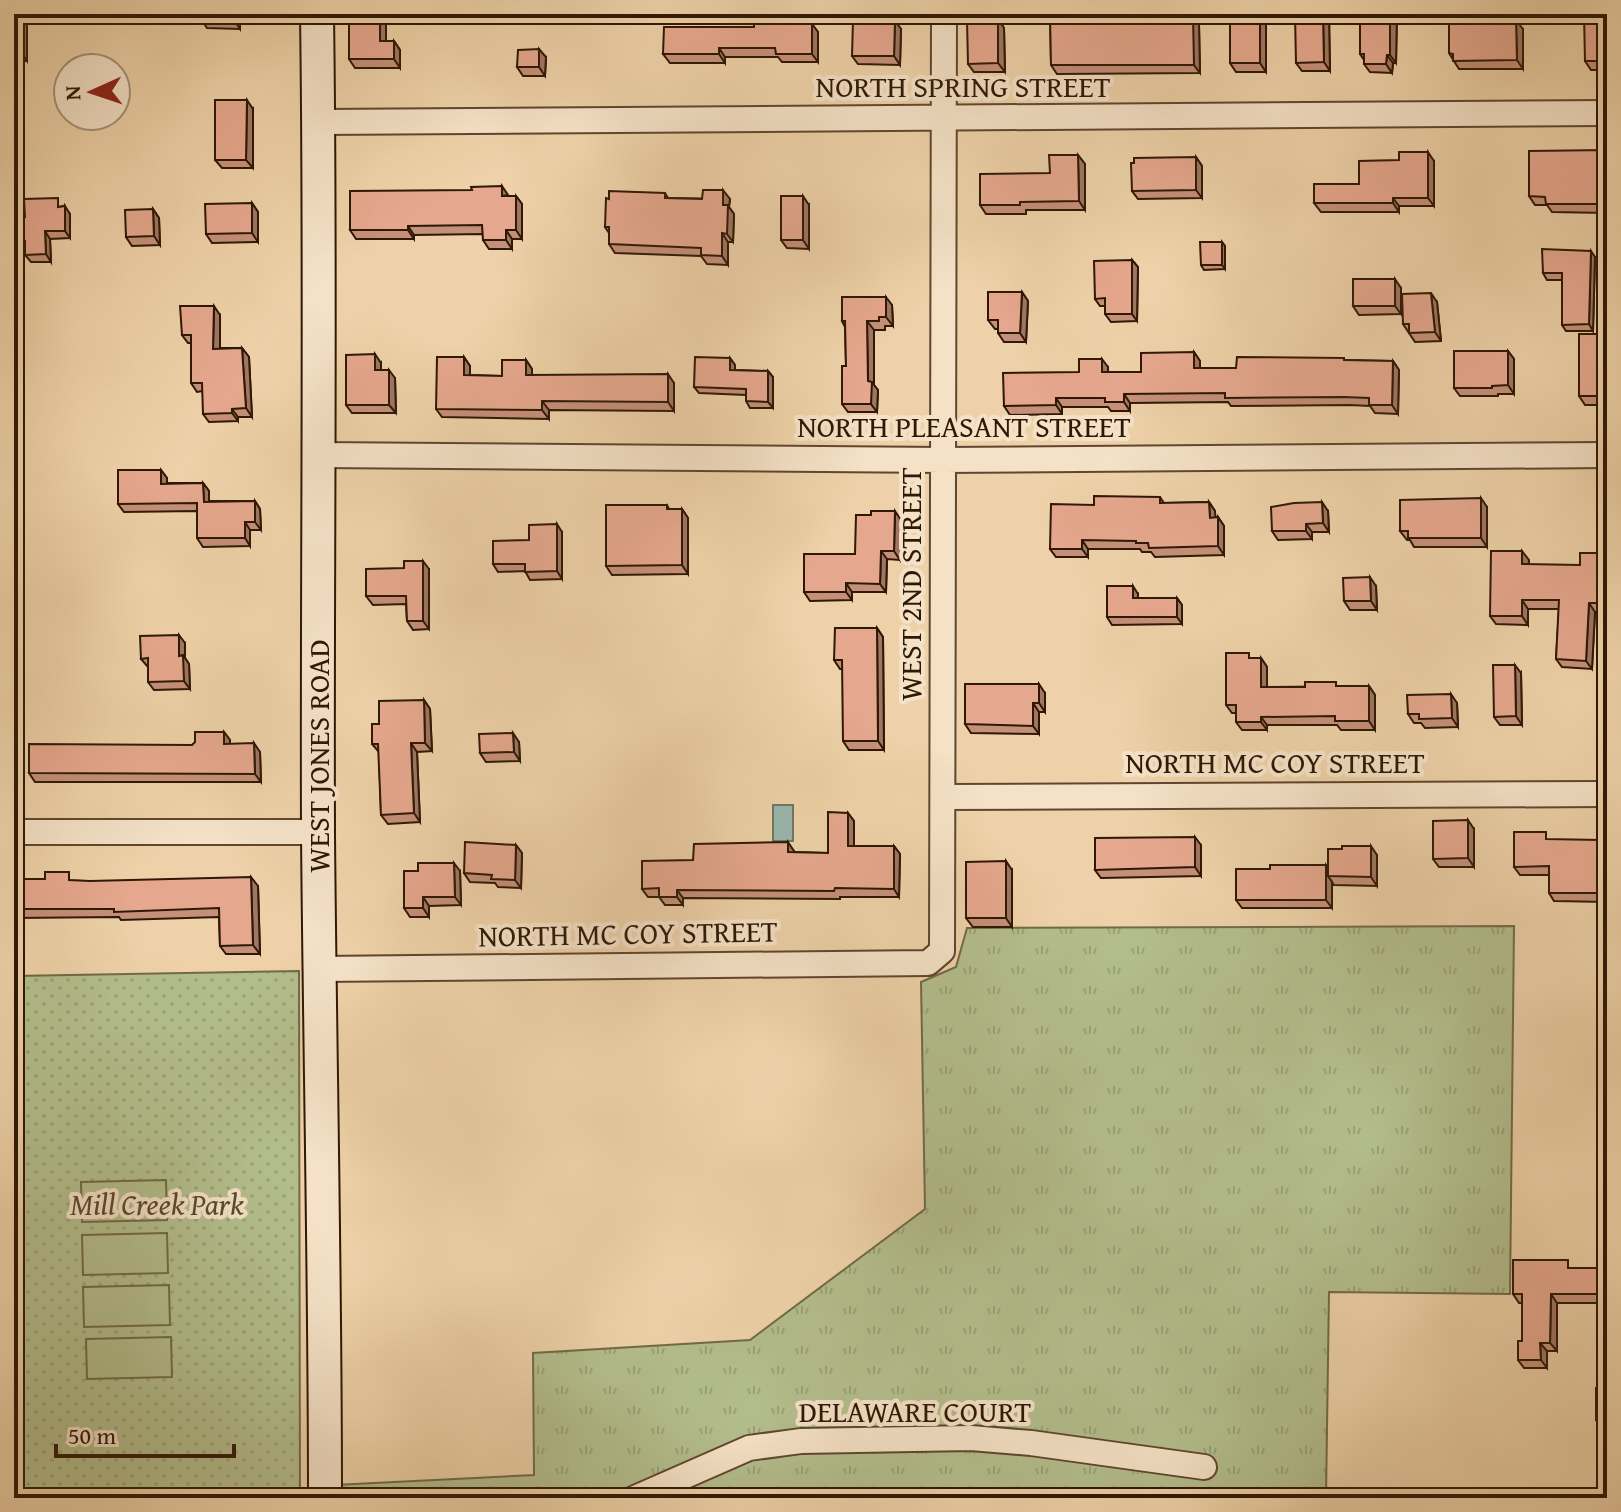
<svg xmlns="http://www.w3.org/2000/svg" width="1621" height="1512" viewBox="0 0 1621 1512" font-family="'Gentium Book Plus',serif">
<style>
.grass{fill:url(#grass-tufts);stroke:#716a48;stroke-width:2}
.forest{fill:url(#forest-crowns);stroke:#716a48;stroke-width:2}
.park{fill:url(#park-dots);stroke:#716a48;stroke-width:2}
.pitch{fill:#b3bd8c;stroke:#716a48;stroke-width:2}
.water{fill:#99b7ac;stroke:#6f7769;stroke-width:2}
.lines{fill:none;stroke-linecap:round;stroke-linejoin:round}
.street-casing{stroke:#5f462e;stroke-width:28}
.secondary-casing{stroke:#2f1805;stroke-width:36}
.street{stroke:#f4e1c6;stroke-width:24}
.secondary{stroke:#f4e1c6;stroke-width:32}
.wall{fill:#c59079;stroke:#2f1805;stroke-width:2}
.shaded-wall{fill:#a07563;stroke:#2f1805;stroke-width:2}
.building{fill:#e5a78d;stroke:#2f1805;stroke-width:2}
.labels{text-anchor:middle;stroke-width:8;stroke-linejoin:round;paint-order:stroke}
.street-label{font-size:30px;fill:#2f1805;stroke:#f4e1c6}
.park-label{font-size:30px;font-style:italic;fill:#574a2e;stroke:#f4e1c6}
</style>
<defs>
<pattern id="grass-tufts" width="24" height="20" patternUnits="userSpaceOnUse" patternTransform="scale(2)"><rect width="24" height="20" fill="#b3bd8c"/><path d="M3 7l-1-3M5 7V3M7 7l1-3M15 17l-1-3M17 17v-4M19 17l1-3" fill="none" stroke="#9aa277"/></pattern>
<pattern id="forest-crowns" width="20" height="18" patternUnits="userSpaceOnUse" patternTransform="scale(2)"><rect width="20" height="18" fill="#b3bd8c"/><path d="M2 6a3 3 0 1 1 6 0M12 15a3 3 0 1 1 6 0" fill="none" stroke="#9aa277"/></pattern>
<pattern id="park-dots" width="8" height="8" patternUnits="userSpaceOnUse" patternTransform="scale(2)"><rect width="8" height="8" fill="#b3bd8c"/><path d="M2 2h.1M6 6h.1" fill="none" stroke="#9aa277" stroke-width="1.8" stroke-linecap="round"/></pattern>
</defs>
<rect width="100%" height="100%" fill="#eed1a8"/>
<filter id="stains"><feTurbulence type="fractalNoise" baseFrequency=".0025" numOctaves="4"/><feColorMatrix values="0 0 0 0 .2 0 0 0 0 .09 0 0 0 0 .02 0 0 0 .5 -.17"/></filter>
<radialGradient id="worn" r=".72"><stop offset=".6" stop-color="#630" stop-opacity="0"/><stop offset="1" stop-color="#630" stop-opacity=".3"/></radialGradient>
<!-- grass -->
<path class="grass" d="M1514,926l-4,368 -181,-2 -3,206h-989l-2,-13 199,-10 -1,-122 217,-13 175,-131 -4,-227 35,-15 11,-39z"/>
<!-- forest -->
<path class="forest" d="M14,14h118l-1,7 -117,-1z"/>
<!-- park -->
<path class="park" d="M299,971l1,527h-286v-522z"/>
<!-- pitch -->
<path class="pitch" d="M166,1180l1,40 -85,2 -1,-40z
M167,1233l1,40 -85,2 -1,-40z
M169,1285l1,40 -86,2 -1,-40z
M171,1337l1,40 -85,2 -1,-40z"/>
<!-- water -->
<path class="water" d="M773,805h20v36h-20z"/>
<g class="lines">
<defs>
<path id="street" d="M319,122l1288,-9
M320,455l623,5 664,-5
M943,797l664,-3
M14,832h304
M320,969l608,-6 14,-12 2,-937
M635,1498l114,-50 52,-7 170,-3 60,5 173,24"/>
<path id="secondary" d="M317,14c4,273 0,547 1,820 2,222 7,443 7,664"/>
</defs>
<!-- street casing -->
<use href="#street" class="street-casing"/>
<!-- secondary casing -->
<use href="#secondary" class="secondary-casing"/>
<!-- street -->
<use href="#street" class="street"/>
<!-- secondary -->
<use href="#secondary" class="secondary"/>
</g>
<!-- wall -->
<path class="wall" d="M14,14h13v47h-6l1,51h-8z
M130,14h40v5l-36,1z
M201,14h46l-7,4v11l-33,-1 -6,-9z
M442,14h42v5l-38,1z
M570,14h34v7h-29z
M1050,14h76v5l36,-1 6,-2v-2h26l1,4 4,6 1,49 -143,1 -6,-9z
M1397,14l-1,49h-3l-1,10 -22,-1 -6,-8v-4l-4,-6z
M1484,14v6l39,9v40h-64l-10,-16z
M1607,14v56h-16l-6,-9z
M1329,16l1,55h-28l-6,-8z
M998,19l6,9 1,44h-31l-6,-8z
M895,21l6,8 -1,36 -42,-1 -6,-8z
M812,24l6,8v30h-36l-4,-5h-53v6h-55l-7,-9 91,-27z
M1266,25v47h-30l-6,-9z
M386,41h8l6,9v18h-45l-6,-9z
M546,57l-1,19h-22l-6,-9z
M253,109v59h-31l-7,-8z
M1607,150v63l-55,-1 -5,-7h-12l-6,-9z
M1078,155l7,9v46h-59v4h-40l-6,-9 70,-32z
M1196,157l6,9v32l-64,1 -6,-8z
M1434,161v45h-35v6h-78l-7,-9 45,-19z
M665,193l3,5 62,1 -1,8 5,7 -1,28h-5v23l-21,-1 -6,-8 -86,-3 -6,-9v-11l-4,-6z
M508,196h8l6,8v35h-10v10h-23l-6,-9v-6l-69,1v4h-58l-6,-9z
M252,203l6,9v30l-46,1 -6,-9z
M809,205v44l-22,-1 -6,-8z
M63,206l7,8v24l-20,1 1,23h-20l-6,-7v-7h-11v-31h11z
M153,209l6,9 1,27 -28,1 -6,-9z
M1222,242l3,4v23l-21,1 -3,-5z
M1595,257l-2,74h-27l-4,-6v-45h-15l-4,-7z
M1132,260l6,7 -1,54 -26,1 -6,-8v-8h-5l-5,-7z
M1401,288v26l-42,1 -6,-9z
M1022,292l6,9 -2,41h-22l-6,-9v-4h-3l-7,-9z
M1437,302l4,39 -26,1 -12,-18z
M892,305l1,21h-8v4h-11v55l4,5 -1,22h-29l-6,-8 4,-38 -1,-39 -3,-6z
M220,315v33h22l7,9 3,60h-14v4l-29,1 -6,-8v-23l-6,1 -6,-9v-40h-3l-6,-8z
M1607,334v71h-22l-6,-9z
M1508,351l6,8v35h-16v2h-38l-6,-8z
M1194,352l6,9v7h36l109,-8 48,1 6,9 -1,44 -23,-1 -5,-7 -20,-1 -119,1 -3,-4 -98,1v8h-19l-3,-4h-46v7l-52,1 -6,-9 75,-34 29,-5v5h33z
M464,357l6,9v9l32,1 24,-16 6,9v6l142,8v28l-125,-1v9l-107,-2 -6,-8z
M730,358l5,7v5l33,1 5,6v31h-23l-4,-7v-6l-47,-2 -5,-6z
M381,363v7l14,8 1,35h-44l-6,-8z
M161,470l6,8v5h36l6,8v10h46l5,8 1,21h-11v16l-47,1 -6,-9v-27l-73,1 -6,-8z
M1160,497l4,6 45,-1 6,9v7l3,-1 6,9v29l-69,2 -4,-5h-9l-2,-3h-52v8h-32l-6,-8 44,-44z
M667,505l2,4h13l6,9v56l-76,1 -6,-9z
M1487,507v40h-73l-4,-7h-3l-7,-9z
M1328,511l1,21h-17v7l-34,1 -6,-9z
M901,520l-1,40 -13,-1 -1,33h-34v8l-42,1 -6,-9z
M562,532v47l-32,1 -5,-9 -27,1 -5,-8 36,-24z
M1607,553v59h-12l-3,57 -30,-2 -6,-8 3,-50h-31v16l-32,-1 -6,-8 39,-56 -1,5h52z
M404,568l25,1v60l-16,1 -6,-9 -1,-17 -33,1 -7,-9z
M1376,586l1,24h-27l-6,-9z
M1138,594v4h39l5,7v19l-70,1 -5,-8z
M877,628l6,9 1,113h-35l-6,-9v-72h-3l-6,-9z
M185,643v15l4,6 1,25 -36,1 -6,-8v-15l-7,-8z
M1253,658h8l6,9v20l102,-1 6,9v35h-34l-4,-5h-70v5h-25l-6,-8v-9h-4l-6,-8z
M1521,673l1,52h-22l-6,-8z
M1045,693v19h-6v22l-68,-1 -6,-9z
M424,700l6,9 2,42 -15,1 3,70 -32,2 -7,-9 -2,-63 -7,-8 7,-20z
M1457,703l1,24 -33,1 -4,-5h-7l-6,-9z
M224,732l6,8v4l30,8 1,30h-226l-6,-9 163,-28z
M519,742l1,19 -34,1 -6,-9z
M848,813l6,8v25h40l6,8 -1,43h-59v2l-157,-1v7h-18l-6,-8h-11l-6,-8 51,-29 101,-9v1l34,1z
M1474,829v38h-35l-6,-8z
M1551,840l56,8v54l-53,-1 -5,-8v-18h-29l-6,-8z
M516,845l6,8 -1,35 -23,-1 -3,-4 -25,-1 -6,-9z
M1201,845v31l-100,2 -6,-8z
M1377,855v31l-43,-1 -2,-3v26h-90l-6,-8 34,-31 56,-4 2,3z
M1012,870v57h-39l-7,-9z
M460,871l1,34 -32,1v11h-19l-6,-9z
M14,879l244,7 2,68h-34l-6,-8 -1,-29 -98,3 -2,-3 -105,1z
M1573,1268h34v48h-3l-6,-9v-4h-41v48h-10v17h-23l-6,-8 4,-19v-38h-3l-6,-9z
M1607,1388v40h-5l-6,-8z"/>
<!-- shaded-wall -->
<path class="shaded-wall" d="M21,14h6v47l-6,-9z
M234,14h2l4,4v11l-6,-9z
M380,14h6v36l-6,-9z
M1120,14h6v13l-6,-8z
M1189,14h5l1,4 4,6 1,49 -6,-8z
M1323,14h5l1,2 1,55 -6,-9z
M1390,14h7l-1,49 -6,-8z
M1478,14h6v15l-6,-9z
M1260,17l6,8v47l-6,-9z
M998,19l6,9 1,44 -7,-9z
M1516,20l7,9v40l-6,-9z
M895,21l6,8 -1,36 -6,-9z
M812,24l6,8v30l-6,-8z
M394,41l6,9v18l-6,-9z
M719,48l6,9v6l-6,-9z
M539,49l7,8 -1,19 -6,-9z
M15,52l6,9 1,51 -6,-8z
M1387,55l6,8 -1,10 -6,-9z
M247,100l6,9v59l-7,-8z
M1428,152l6,9v45l-6,-8z
M1078,155l7,9v46l-6,-9z
M1196,157l6,9v32l-6,-8z
M502,186l6,9 -6,1z
M723,190l7,9 -1,8 5,7 -1,28 -6,-8 -4,-29z
M516,196l6,8v35l-6,-9z
M803,196l6,9v44l-6,-9z
M1393,198l6,8v6l-6,-9z
M252,203l6,9v30l-6,-9z
M65,206l5,8v24l-5,-7z
M153,209l6,9 1,27 -6,-9z
M408,226l6,9v4l-6,-9z
M506,230l6,9v10l-6,-9z
M45,231l5,8 1,23 -5,-8z
M722,233l6,9v23l-6,-9z
M1222,242l3,4v23l-3,-4z
M1591,251l4,6 -2,74 -4,-7z
M1132,260l6,7 -1,54 -5,-7z
M1395,279l6,9v26l-6,-8z
M1022,292l6,9 -2,41 -6,-9z
M1431,293l6,9 4,39 -6,-9z
M886,297l6,8 1,21 -7,-9z
M214,306l6,9v42l-7,-8z
M867,321l7,9v55l4,5 -1,22 -6,-8 -3,-23z
M242,348l7,9 3,60 -6,-9z
M1508,351l6,8v35l-6,-9z
M1194,352l6,9v16l-6,-9z
M375,354l6,9v15l-6,-8z
M464,357l6,9v18l-6,-9z
M730,358l5,7v11l-5,-6z
M1102,359l6,8v13l-6,-8z
M526,360l6,9v15l-6,-9z
M1393,361l6,9 -1,44 -6,-9z
M389,370l6,8 1,35 -7,-8z
M768,371l5,6v31l-5,-6z
M668,374l6,9v28l-6,-9z
M1124,394l6,9v8l-6,-9z
M1056,398l6,9v7l-6,-9z
M542,401l7,9v9l-7,-9z
M232,409l6,8v4l-6,-8z
M161,470l6,8v14l-6,-8z
M203,483l6,8v19l-5,-8z
M1481,498l6,9v40l-6,-9z
M255,501l5,8 1,21 -6,-8z
M1209,502l6,9 1,15 -6,-8z
M1322,502l6,9 1,21 -6,-9z
M682,509l6,9v56l-6,-9z
M895,511l6,9 -1,40 -6,-9z
M1218,517l6,9v29l-6,-9z
M245,522l5,8v16l-5,-8z
M557,524l5,8v47l-5,-8z
M1306,524l6,8v7l-6,-8z
M1082,540l6,9v8l-6,-8z
M881,551l6,8 -1,33 -6,-8z
M1522,551l7,9 -1,13 -6,-9z
M423,561l6,8v60l-6,-8z
M1370,577l6,9 1,24 -6,-9z
M846,583l6,9v8l-6,-8z
M1133,586l5,8v11l-5,-7z
M1177,598l5,7v19l-5,-7z
M1522,600l6,9v16l-6,-9z
M1589,603l6,9 -3,57 -6,-8z
M877,628l6,9 1,113 -6,-9z
M179,635l6,8v15l4,6 1,25 -6,-8 -5,-25z
M1261,658l6,9v29l-6,-9z
M1515,665l6,8 1,52 -6,-9z
M1039,684l6,9v19l-6,-9z
M1369,686l6,9v35l-6,-9z
M1451,694l6,9 1,24 -6,-9z
M424,700l6,9 2,42 -7,-8z
M1033,703l6,9v22l-6,-8z
M1261,717l6,8v5l-6,-8z
M224,732l6,8v12l-6,-8z
M513,733l6,9 1,19 -6,-9z
M254,743l6,9 1,30 -6,-8z
M411,743l6,9 3,70 -6,-9z
M848,813l6,8v33l-6,-8z
M1468,820l6,9v38l-6,-9z
M1195,837l6,8v31l-6,-9z
M1601,840l6,8 -1,14 -5,-9z
M788,842l6,9v9l-6,-8z
M516,845l6,8 -1,35 -6,-8z
M894,846l6,8 -1,43 -5,-8z
M1371,846l6,9v31l-6,-9z
M1006,861l6,9v57l-6,-9z
M454,863l6,8 1,34 -6,-8z
M1326,865l6,8 -4,3 4,6v26l-6,-8z
M251,877l7,9 2,68 -7,-9z
M677,890l6,8v7l-6,-8z
M423,897l6,9v11l-6,-9z
M1551,1294l6,9v48l-7,-8z
M1540,1343l7,8v17l-6,-8z"/>
<!-- building -->
<path class="building" d="M14,14h7v38h-6l1,52h-2z
M201,14h33v6l-33,-1z
M349,14h31v27h14v18h-45z
M1050,14h70v5l42,-1 6,-2v-2h21v2l4,-1 1,50h-143z
M1295,14h28l1,48 -28,1z
M1360,14h30v41h-3l-1,9h-22v-10h-4z
M1449,14h29v6h38l1,40 -64,1v-7l-4,-1z
M1584,14h23v47h-22z
M1230,17h30v46h-30z
M998,19v44l-30,1 -1,-44z
M853,20l42,1 -1,35h-42z
M754,24h58v30h-36l-1,-6h-56v6h-56l1,-27h90z
M539,49v18h-22l1,-17z
M215,100h32l-1,60h-31z
M1607,150v54h-61l-1,-7 -16,-1v-45z
M1399,152h29v46h-35v5h-79v-19h45v-23l40,-1z
M1049,155h29l1,46 -59,1v3h-40v-31l70,-1z
M1196,157v33l-64,1 -1,-28h3v-5z
M502,186v10h14v34h-10v10h-23l-1,-15 -74,1v4h-58v-39l122,-1 -1,-3z
M703,190h20v15h5l-1,29 -5,-1v23l-21,-1v-7l-92,-4v-17h-4l1,-29 3,1v-8l56,2v5l37,1z
M781,196h22v44h-22z
M58,198v9l7,-1v25h-20l1,23 -21,1v-14h-11v-24h11l-1,-18z
M252,203v30l-46,1 -1,-30z
M153,209l1,27 -28,1 -1,-27z
M1200,242h22v23h-21z
M1542,249l49,2 -2,73 -27,1v-52h-19z
M1132,260v54h-27v-16l-10,1 -1,-38z
M1353,279h42v27h-42z
M988,292h34l-2,41h-22v-13h-10z
M1431,293l4,39 -26,1v-9h-6l-1,-30z
M842,297h44v20h-7v4h-12l1,60 4,1 -1,22h-29v-38h4l-1,-45h-3z
M180,306h34l-1,43 29,-1 4,60 -14,1v4l-29,1 -1,-31h-11v-48h-9z
M1579,334h28v62h-28z
M1454,351h54v34l-16,1v2h-38z
M1194,352v16h42l1,-11 107,1v2l49,1 -1,44h-23v-7l-25,-1 -119,1v-5l-101,1v8h-19v-4h-49v7l-52,1 -1,-33 76,-1v-13h23v13h39v-19z
M375,354v16h14v35h-43v-50z
M437,357h27v18l38,1v-16h24v15l142,-1v28l-126,-1v9l-106,-1z
M695,357l35,1v12l38,1v31l-22,-1v-12l-52,-2z
M118,470h43v14l42,-1 1,19 51,-1v21h-10v16h-48v-35l-79,1z
M1094,496l66,1v6l49,-1 1,16 8,-1v29l-69,2 -1,-5h-12v-2l-54,-1v9h-32l1,-45 43,1z
M1481,498v40h-73v-7h-8v-31z
M1322,502l1,21 -17,1v7h-34l-1,-24 23,-4z
M606,505h61v4h15v56l-76,1z
M871,511h24l-1,40h-13l-1,33 -34,-1v9h-42v-38h51l1,-39h15z
M557,524v47l-32,1v-8h-32v-23l36,-1v-15z
M1491,551h31v13l58,1v-12h27v50h-18l-3,58 -30,-2 3,-59h-37v16h-32z
M404,561h19v60h-16l-1,-25h-40v-27l38,-1z
M1370,577l1,24h-27l-1,-23z
M1107,586h26v12h44v19h-70z
M835,628h42l1,113h-35l-1,-81h-8z
M179,635v21l4,-1 1,26 -36,1v-24l-7,1 -1,-23z
M1226,653h23v5h12v29h44v-5h31v4h33v35h-34v-5l-74,1v5h-25v-17h-10z
M1493,665h22l1,51 -22,1z
M965,684h74v19h-6v23l-68,-2z
M1451,694l1,24 -33,1v-5h-11l-1,-19z
M1607,696v30h-3v-29z
M424,700l1,43h-14l3,70 -33,2 -3,-71h-6v-20h7v-23z
M195,732h29v12l30,-1 1,31 -226,-1v-29l163,1 3,-3z
M513,733l1,19 -34,1 -1,-19z
M828,812l20,1v33h46v43l-59,-1 -1,3 -157,-1v7h-18v-9l-17,1v-28l51,-1 1,-16 94,-2v10l40,1z
M1468,820v38l-35,1v-38z
M1514,832h32v7l55,1v13l6,1 -1,39h-57v-27l-35,1z
M1195,837v30l-100,3v-32z
M465,842l51,3 -1,35 -24,-1 1,-4 -28,-2z
M1342,846h29v31l-43,-1v-27h14z
M1006,861v57h-40v-56z
M418,863h36l1,34h-32v11h-19v-37h14z
M1270,865h56v35h-90v-31h34z
M45,872h24v8l21,1 161,-4 2,68 -33,1 -1,-38 -105,4v-3h-100v-30h31z
M1513,1260h55v8h39v39h-9v-13h-47l-1,49h-10l1,17h-23v-19h4v-47h-9z
M1596,1388h11v32h-11z"/>
<g class="labels">
<!-- street labels -->
<g class="street-label">
<text x="963" y="97">NORTH SPRING STREET</text>
<text x="964" y="437">NORTH PLEASANT STREET</text>
<text transform="translate(911 584) rotate(-90)" y="10">WEST 2ND STREET</text>
<text transform="translate(319 756) rotate(-90)" y="10">WEST JONES ROAD</text>
<text x="1275" y="773">NORTH MC COY STREET</text>
<text transform="translate(628 934) rotate(-1)" y="10">NORTH MC COY STREET</text>
<text x="915" y="1422">DELAWARE COURT</text>
</g>
<!-- park labels -->
<g class="park-label">
<text x="157" y="1215">Mill Creek Park</text>
</g>
</g>
<!-- margin -->
<rect width="1621" height="1512" fill="none" stroke="#eed1a8" stroke-width="48"/>
<rect x="16" y="16" width="1589" height="1480" fill="none" stroke="#2f1805" stroke-width="4"/>
<rect x="24" y="24" width="1573" height="1464" fill="none" stroke="#2f1805" stroke-width="2"/>
<!-- north arrow -->
<g transform="translate(92 92) rotate(267)"><circle r="38" fill="#f4e1c6" stroke="#a59179" stroke-width="2"/>
<path d="M0-6L14 30L0 20L-14 30Z" fill="#8f2418"/>
<text y="-12" font-size="22" font-weight="bold" text-anchor="middle" fill="#2f1805">N</text>
</g>
<!-- scale -->
<path d="M56 1444v12h178v-12" fill="none" stroke="#2f1805" stroke-width="4"/>
<text x="68" y="1444" font-size="24" fill="#2f1805" stroke="#f4e1c6" stroke-width="6" paint-order="stroke">50 m</text>
<rect width="100%" height="100%" filter="url(#stains)"/>
<rect width="100%" height="100%" fill="url(#worn)"/>
</svg>
